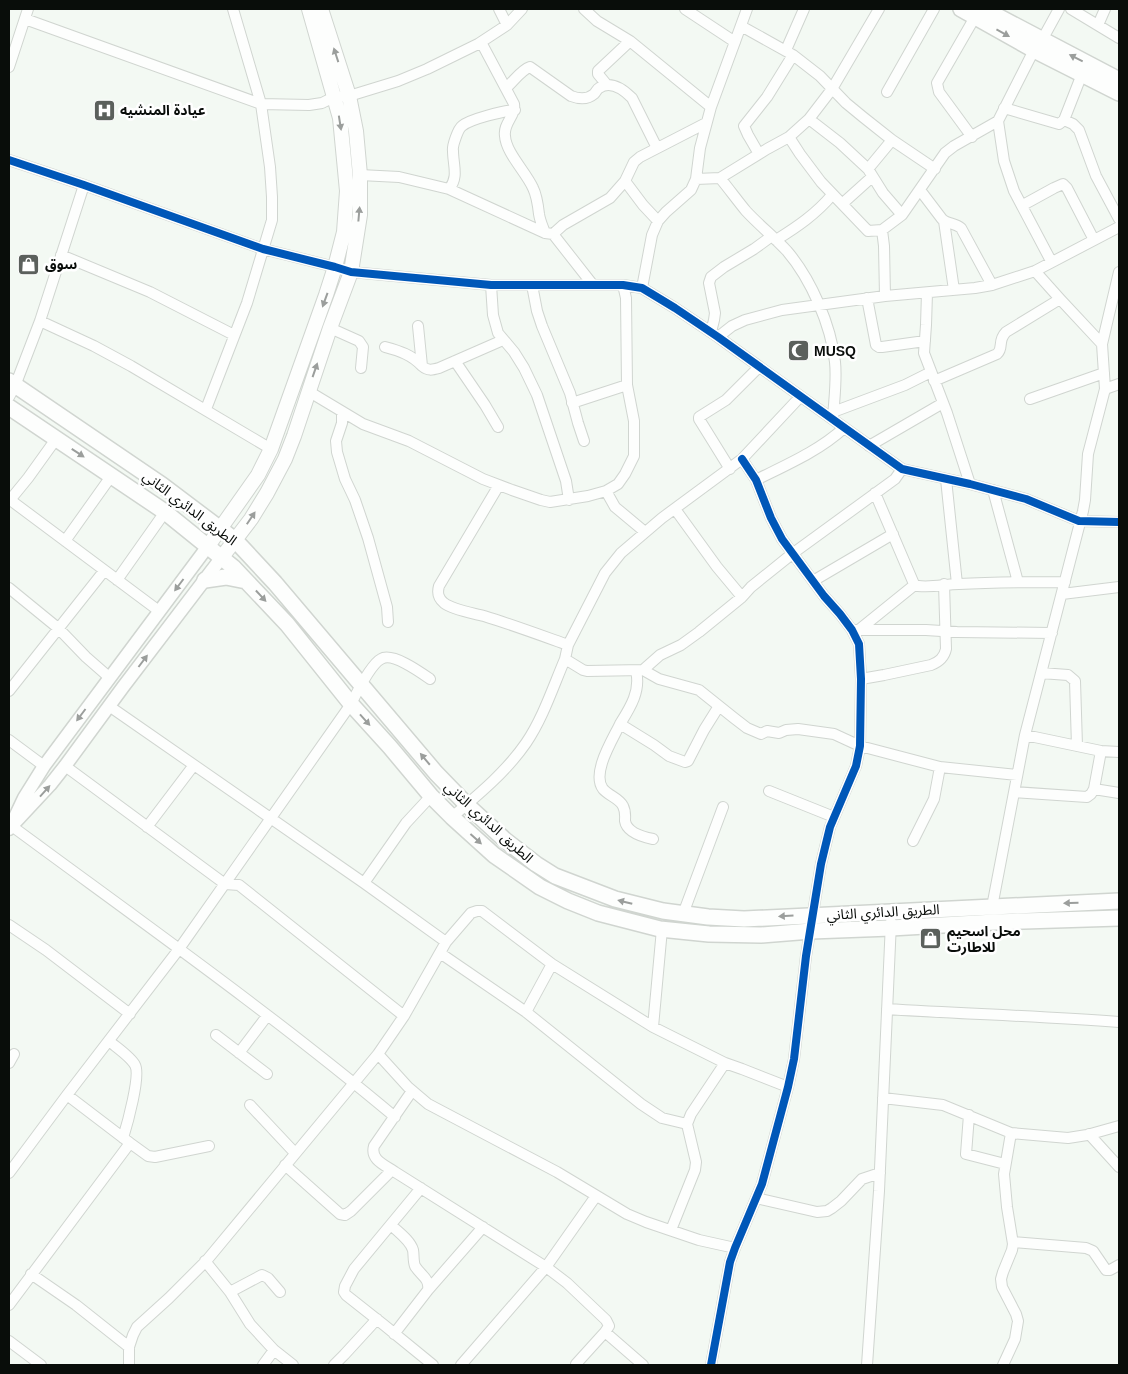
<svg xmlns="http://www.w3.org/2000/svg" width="1128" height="1374" viewBox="0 0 1128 1374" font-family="Helvetica,'Noto Sans Arabic',sans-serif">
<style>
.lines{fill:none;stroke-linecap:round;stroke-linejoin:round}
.minor-casing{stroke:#d0d5d0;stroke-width:12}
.tertiary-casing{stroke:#d0d5d0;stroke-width:15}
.secondary-casing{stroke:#d0d5d0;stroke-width:16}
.primary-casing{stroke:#d0d5d0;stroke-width:18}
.minor{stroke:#fdfefd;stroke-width:10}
.tertiary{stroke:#fdfefd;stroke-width:12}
.secondary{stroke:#fdfefd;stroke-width:14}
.primary{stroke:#fdfefd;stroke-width:15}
.cycleway-casing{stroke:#fff;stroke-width:11}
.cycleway{stroke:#0057b8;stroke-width:8}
.oneway{fill:#9b9e9c}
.labels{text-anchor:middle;stroke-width:5;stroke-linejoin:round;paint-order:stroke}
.poi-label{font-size:14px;font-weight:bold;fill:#090d0a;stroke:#fff;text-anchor:start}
.street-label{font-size:14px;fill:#090d0a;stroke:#fff}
</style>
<rect width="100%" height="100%" fill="#f3f9f3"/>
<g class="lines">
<defs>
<path id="minor" d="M499,9l8,16
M584,9l13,12 33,20 81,66
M685,9l50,33
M1071,9l48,29
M25,19l236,85 48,1 13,-2 12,-6 15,-1 49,-15 29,-12 51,-25 29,-19 15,-16
M1098,25l7,-16
M741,26l52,29 27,21 26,27 17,14 29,23 43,29
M481,42l33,62c2,12 -11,19 -9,32 1,17 21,36 28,52 4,8 5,17 6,26 1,7 4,13 6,19
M786,50l18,-41
M9,67l19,-58
M607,85l-9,-11v-3l32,-30
M506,88c8,-7 15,-18 24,-21l41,29c8,3 16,4 23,-2 2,-2 3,-5 5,-6 12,-8 25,2 33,10l25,50
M887,92l47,-83
M1004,108l55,16 5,-4 18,-46
M809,119l31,24 28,26 24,-29
M1064,120l9,4 6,6 17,46 23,43
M998,121l6,40 10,30 37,70
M789,137l11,17 21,28 47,49 14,-1
M972,137l-33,-45 -2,-9 38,-66
M759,154l-11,-19 -4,-9 23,-29 26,-42
M9,160l75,25 179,64 72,18 16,5 140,13h132l19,3 33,20 43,29 184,132 68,15 56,15 53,22 40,1
M868,169l15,24 19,22
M360,175l39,2 50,12 96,44 8,1 40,51
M720,178c9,11 17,22 26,33 13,14 28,26 41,40 24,28 44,74 48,111 2,18 -1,38 -2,57
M696,179l24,-1 47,-29 22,-12 20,-18 23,-30 47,-80
M625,181l18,24 15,16
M449,189c10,-12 4,-24 4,-38 -1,-5 5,-22 9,-25 8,-7 41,-15 53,-16
M920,190l22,29c5,5 13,4 19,9l31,57
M842,204l30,-27
M1023,205l31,-17 9,-4 4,4 27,52
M944,221l10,69
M553,234l10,-9 47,-27 15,-17 9,-19 6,-5 66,-34
M776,240c21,-13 40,-26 56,-45
M61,255l89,37 84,43
M1035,271l25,28 42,45
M491,285l2,30 5,18 16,19 10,16 13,27 29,86 3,19
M532,285l5,26 5,15 28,67 8,30 6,18
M642,288l10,-53 6,-14 8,-9 25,-22 5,-11 4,-31 11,-41 36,-98
M927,293l-1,32 -2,28 23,60 23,71
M885,296l-1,-50 -2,-16 20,-15 43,-62 9,-7 44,-25 36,-71 8,-10 17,-31
M867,298l9,47 3,2h3l43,-6
M40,321l54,25 37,20 140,83
M330,328l29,13 4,6 -2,21
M711,332l3,-12 1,-7 -6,-30 2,-6 13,-10 30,-18 18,-13
M718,337l14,-11 13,-6 37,-10 103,-14 90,-8 17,-3 43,-14 84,-44
M385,347c15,4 27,8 37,19l-4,-40
M455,361l30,44 13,22
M422,366c6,5 10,4 17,2l64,-28
M934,381l63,-27c7,-6 0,-13 9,-22l54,-33
M1105,389l14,-5
M308,391l55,33 46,17 74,38 29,11 29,10 9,2 38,-6 18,-5 12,-7 7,-10 9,-18v-35l-7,-36 -1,-87 -3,-13
M9,397l6,-11 25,-65 44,-136
M1030,399l74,-26
M572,403l55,-18
M206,409l41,-106 25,-83v-23l-2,-30 -9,-63 -28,-95
M342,412v11l-6,18 1,11 8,27 10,21 13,38 19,69 1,15
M833,412l72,-27 26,-13
M869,446l74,-43
M730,469l-31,-50v-2l27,-17 33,-33
M946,479l11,105
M756,480c30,-15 63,-29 88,-52
M499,485l-60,101c-2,7 -1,12 5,17 9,7 29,10 40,13 29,9 56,19 84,29
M993,490l25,92
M606,491l9,16 30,25
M9,499l150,112
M10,500l18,-22 28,-39
M675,509l42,58 25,30
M65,541l47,-66
M117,580l48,-68
M813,581l80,-47
M913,585c13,4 32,-1 46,-1 36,-2 71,-2 106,-2
M9,588l49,40 28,29 24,21
M1062,594l57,-7
M860,629l52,-42 2,-3 -39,-91
M852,630h74l31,2 95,1
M565,659l3,-14 37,-72 16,-20 41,-35 80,-59 58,-62
M643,670l16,9 40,11 35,28 13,10 14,6 6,-3 12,2 7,-3 12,-1 36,5 26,12 80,21 77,8
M636,671c5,20 -6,37 -16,53l34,21 15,11 16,6 3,-1 16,-31 15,-24
M1041,673l27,2 7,6 2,65
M861,679l23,-4 47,-10c8,-3 13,-7 15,-16l-2,-65
M9,691l95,-120
M109,706l255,177 82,59 -42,74 -26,38 -171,206 -38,38 -32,29 -4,8 -4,12v18
M620,724c-7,15 -29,49 -17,65 6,7 16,9 20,17 3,6 2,10 2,15 2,12 18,16 28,18
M1025,735l76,16 18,1
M9,740l35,26
M1101,751l-7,38 25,4
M65,766l160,118 14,1 165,131
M769,791l65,26
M1014,792l73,5 4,-3 3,-5
M452,817c26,-22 54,-45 74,-74 17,-25 27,-56 39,-84l18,11 4,1 56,-1 17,-15 21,-10 18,-13 43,-35 9,-10 41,-33 103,-75 7,-10
M9,824c130,96 262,189 386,293
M147,827l47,-62
M913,841l21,-42 6,-32
M364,883l42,-60 25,-27
M992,907l33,-172 58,-224 2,-11 3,-46 17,-65 -3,-45 17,-72
M683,914l40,-107
M9,925l37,25 84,64
M446,942l25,-29 6,-2h5l70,53 101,63 72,36 17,6 46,18
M440,953l86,59 115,92 21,14 25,6
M887,1009c77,5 155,7 232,13
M526,1012l26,-48
M653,1027l9,-98
M216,1035l51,39
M109,1041c7,6 22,16 26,24 6,10 -8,60 -12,73
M239,1053l28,-37
M378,1054l30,33 20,17 129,68 70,42 19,8 53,18 36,8
M9,1063l5,-9
M412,1091l-38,55c-4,14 11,19 21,26l151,95 21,16 39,37 3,6 -4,6 -29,32
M883,1098l60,7 68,28 57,5 19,-3 32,-9
M250,1105l45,48
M969,1115l-3,39 39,10
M1089,1134l30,33
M130,1143l18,13 7,1 54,-11
M285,1165l55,49 5,1 6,-4 41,-41
M9,1173l58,-78 112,-146 172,-245c5,-10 20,-40 30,-45 11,-7 39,13 49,20
M421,1188l-67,81 -9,17 -1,6 2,3 38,30 49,40
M756,1198l61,14 10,-1 5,-3 9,-7 21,-22 18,-6
M391,1225c7,7 19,15 22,25 1,5 0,11 2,16 5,9 15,12 13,24l-34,44
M671,1230l24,-60 1,-8 -9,-38 4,-10 34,-51
M1013,1242l73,6 7,3 13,19h4l9,-5
M205,1261l25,31 20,32 24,26 19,15
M31,1274l45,31 53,42
M428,1290l55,-63
M230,1292l32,-17 6,3 12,14
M9,1305l121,-162 -63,-48
M605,1332l38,33
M9,1341l32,24
M263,1365l11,-15
M334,1365l10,-10 33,-36
M461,1365l85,-98 50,-71
M711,1365l19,-103 5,-14 27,-64 26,-97 6,-28 12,-103 15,-92 9,-37 26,-61 4,-20 1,-67 -2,-35 -7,-14 -12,-16 -16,-18 -42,-57 -11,-21 -15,-38 -14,-21
M867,1365l12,-174 12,-269
M1003,1365l12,-26 3,-18 -2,-7 -14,-27 -1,-8 2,-7 9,-22 1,-6 -6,-37 -3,-33 7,-41"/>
<path id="tertiary" d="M15,817l9,-19 20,-32 164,-220
M9,829l41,-44 15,-19 58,-79 99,-130"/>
<path id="secondary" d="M208,546l50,-71 13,-26 55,-154 9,-28 9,-35 3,-41 -7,-73 -31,-109
M222,557l29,-38 16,-26 18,-34 9,-23 36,-108 21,-56 9,-57v-40l-4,-44 -7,-35 -28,-87"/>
<path id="primary" d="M961,9l73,41 85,43
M984,9l135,71
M9,381l153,104 73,55 40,43 161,190 31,32 38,35 31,24 19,12 60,23 48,12 45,6 36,2 375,-18
M9,407l156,105 68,55 54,57 64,80 39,43 41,49 21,21 42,38 46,32 28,14 30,12 62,16 49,5 52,1 50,-4 80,-3 104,-6 124,-4
M205,580l21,-3 20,4"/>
</defs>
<!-- minor casing -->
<use href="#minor" class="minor-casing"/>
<!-- tertiary casing -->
<use href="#tertiary" class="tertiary-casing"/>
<!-- secondary casing -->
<use href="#secondary" class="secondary-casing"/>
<!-- primary casing -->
<use href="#primary" class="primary-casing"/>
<!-- minor -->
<use href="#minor" class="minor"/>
<!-- tertiary -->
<use href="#tertiary" class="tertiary"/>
<!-- secondary -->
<use href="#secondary" class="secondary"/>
<!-- primary -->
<use href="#primary" class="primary"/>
<defs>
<path id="cycleway" d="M9,160l75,25 179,64 72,18 16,5 140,13h132l19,3 33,20 43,29 184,132 68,15 56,15 53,22 40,1
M711,1365l19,-103 5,-14 27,-64 26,-97 6,-28 12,-103 15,-92 9,-37 26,-61 4,-20 1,-67 -2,-35 -7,-14 -12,-16 -16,-18 -42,-57 -11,-21 -15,-38 -14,-21"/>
</defs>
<!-- cycleway casing -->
<use href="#cycleway" class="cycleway-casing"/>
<!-- cycleway -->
<use href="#cycleway" class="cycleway"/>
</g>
<!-- one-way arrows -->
<defs><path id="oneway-solid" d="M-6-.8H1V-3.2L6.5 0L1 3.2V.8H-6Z" transform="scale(1.25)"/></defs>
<g class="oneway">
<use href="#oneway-solid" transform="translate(1003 33) rotate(29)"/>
<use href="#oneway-solid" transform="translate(336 55) rotate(-108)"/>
<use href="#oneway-solid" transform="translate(1076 58) rotate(-153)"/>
<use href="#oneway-solid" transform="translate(340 123) rotate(81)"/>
<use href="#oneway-solid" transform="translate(359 214) rotate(-85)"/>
<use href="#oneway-solid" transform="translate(325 300) rotate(110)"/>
<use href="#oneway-solid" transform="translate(315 370) rotate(-71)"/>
<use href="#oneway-solid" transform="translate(78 453) rotate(33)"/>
<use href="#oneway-solid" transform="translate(251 518) rotate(-56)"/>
<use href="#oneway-solid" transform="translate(179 585) rotate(127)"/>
<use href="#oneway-solid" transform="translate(261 596) rotate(47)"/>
<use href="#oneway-solid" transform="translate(143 661) rotate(-53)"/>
<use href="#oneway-solid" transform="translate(81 715) rotate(127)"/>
<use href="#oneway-solid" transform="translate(365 720) rotate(48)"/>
<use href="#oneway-solid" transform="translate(425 759) rotate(-130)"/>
<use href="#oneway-solid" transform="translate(45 791) rotate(-48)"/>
<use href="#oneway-solid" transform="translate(476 839) rotate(42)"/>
<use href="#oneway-solid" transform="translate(625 902) rotate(-166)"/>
<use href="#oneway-solid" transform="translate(1071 903) rotate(178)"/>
<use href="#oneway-solid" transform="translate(786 916) rotate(177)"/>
</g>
<!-- icons -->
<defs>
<symbol id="hospital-square" viewBox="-11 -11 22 22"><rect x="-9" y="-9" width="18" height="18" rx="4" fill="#5b605c" stroke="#fff"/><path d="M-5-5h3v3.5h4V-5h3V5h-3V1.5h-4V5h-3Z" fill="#fff"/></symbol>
<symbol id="shop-square" viewBox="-11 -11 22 22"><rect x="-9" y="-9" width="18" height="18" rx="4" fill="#5b605c" stroke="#fff"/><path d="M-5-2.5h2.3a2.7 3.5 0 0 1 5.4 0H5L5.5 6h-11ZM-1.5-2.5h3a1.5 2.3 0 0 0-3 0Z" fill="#fff"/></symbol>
<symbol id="mosque-square" viewBox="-11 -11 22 22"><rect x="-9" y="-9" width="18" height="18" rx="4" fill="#5b605c" stroke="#fff"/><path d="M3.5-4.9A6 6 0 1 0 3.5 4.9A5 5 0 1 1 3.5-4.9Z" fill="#fff"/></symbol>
</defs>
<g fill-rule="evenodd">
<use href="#hospital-square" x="92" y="98" width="25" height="25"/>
<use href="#shop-square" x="16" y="252" width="25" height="25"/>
<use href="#mosque-square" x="786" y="338" width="25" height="25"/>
<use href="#shop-square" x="918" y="926" width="25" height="25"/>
</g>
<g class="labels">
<!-- poi labels -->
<g class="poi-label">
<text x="120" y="115">عيادة المنشيه</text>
<text x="45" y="269">سوق</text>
<text x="814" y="356">MUSQ</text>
<text x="947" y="936">محل اسحيم<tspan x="947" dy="16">للاطارت</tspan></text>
</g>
<!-- street labels -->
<g class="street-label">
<text transform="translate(190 508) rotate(37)" y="5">الطريق الدائري الثاني</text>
<text transform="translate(489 822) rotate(42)" y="5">الطريق الدائري الثاني</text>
<text transform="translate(883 912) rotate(-3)" y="5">الطريق الدائري الثاني</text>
</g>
</g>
<!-- border -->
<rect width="1128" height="1374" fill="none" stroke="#090d0a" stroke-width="20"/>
</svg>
